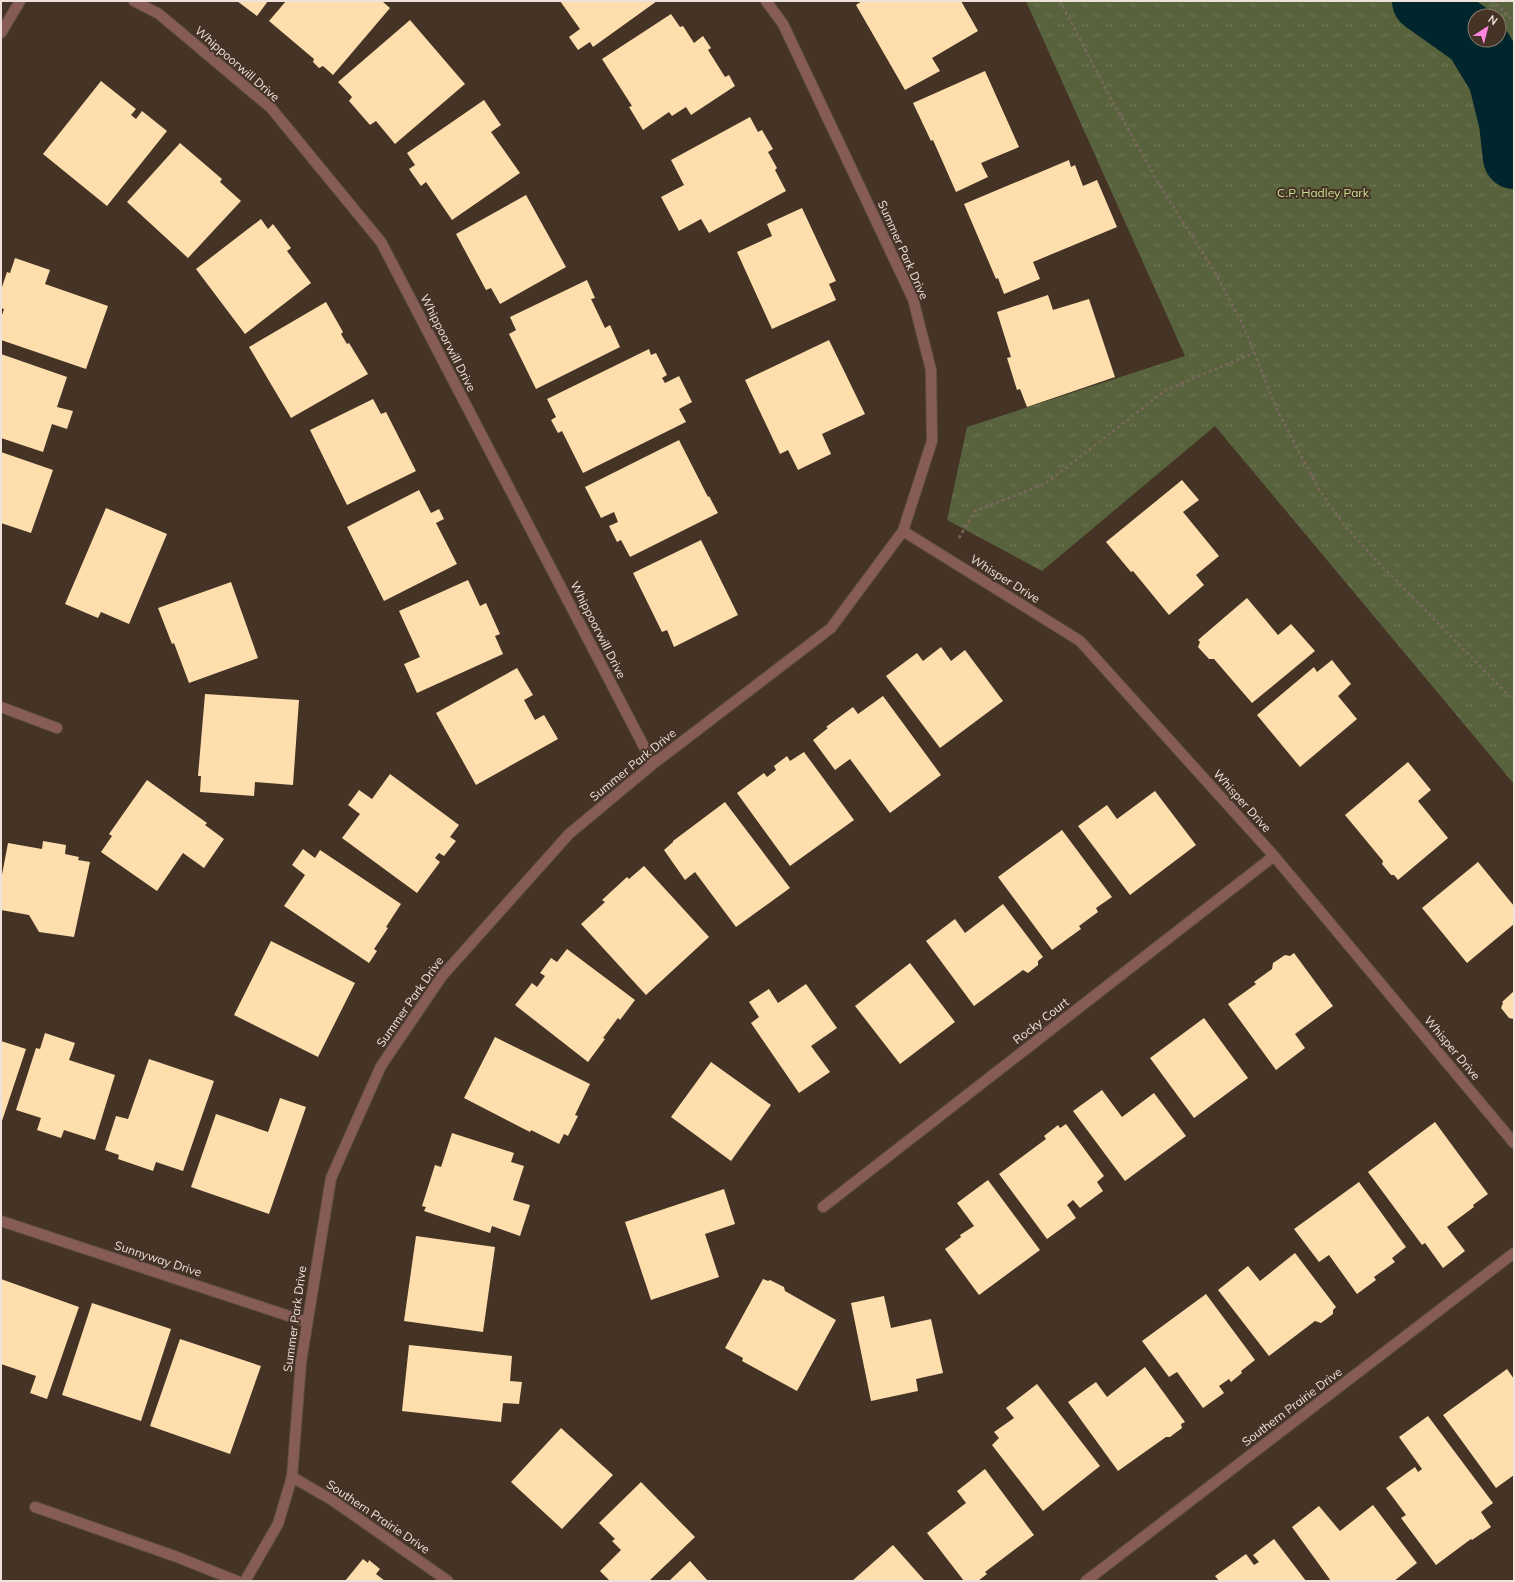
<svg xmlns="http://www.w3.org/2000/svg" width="1515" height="1582" viewBox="0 0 1515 1582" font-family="Mulish,sans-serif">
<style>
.park{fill:url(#park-tufts);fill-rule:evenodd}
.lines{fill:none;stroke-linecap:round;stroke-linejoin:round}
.river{stroke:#00252c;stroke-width:62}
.building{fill:#fddeac}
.lane-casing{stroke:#604f43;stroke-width:12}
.street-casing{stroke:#604f43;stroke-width:12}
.path{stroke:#78685d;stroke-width:2.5;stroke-dasharray:3 3;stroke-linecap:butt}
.lane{stroke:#885c56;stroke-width:10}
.street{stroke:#885c56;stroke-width:10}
.labels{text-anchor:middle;stroke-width:4;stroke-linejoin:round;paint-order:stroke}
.street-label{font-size:12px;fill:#eee2da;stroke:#453326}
.park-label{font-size:12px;fill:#cbdf91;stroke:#453326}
</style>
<defs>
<pattern id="park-tufts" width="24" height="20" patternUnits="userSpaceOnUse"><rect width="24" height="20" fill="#58623c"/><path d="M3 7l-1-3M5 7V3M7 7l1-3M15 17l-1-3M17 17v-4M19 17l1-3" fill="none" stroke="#707858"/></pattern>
</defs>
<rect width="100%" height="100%" fill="#453326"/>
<!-- park -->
<path class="park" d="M1026,1h488v783l-299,-358 -173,145 -95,-51 20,-93 218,-71zM1475,16h24v24h-24z"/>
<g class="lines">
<!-- river -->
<path class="river" d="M1423,1l52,37
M1476,40l23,38 11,45 4,35"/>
</g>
<!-- building -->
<path class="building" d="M237,1h31l-11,15z
M286,1h96l8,7 -57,67 -10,-9 -4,2 -6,-6 1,-3 -45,-38z
M560,1h97l-64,46 -3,-5 -12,8 -9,-13 11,-8z
M862,1h99l17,30 -46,27 8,13 -35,19 -49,-85z
M671,14l9,13 3,-1 11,17 9,-7 8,12 -3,2 17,27 4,-2 6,11 -44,29 -5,-8 -14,9 -3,-4 -26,18 -14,-23 3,-1 -30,-47z
M410,20l55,64 -70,60 -19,-23 -6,4 -21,-24 3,-4 -14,-15z
M985,71l34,76 -38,16 7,14 -32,15 -23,-52 -2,1 -18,-38z
M101,81l35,28 -5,6 5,4 6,-8 25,20 -60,75 -64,-52z
M484,100l17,25 -10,7 29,41 -68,47 -26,-38 -5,4 -12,-17 6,-4 -8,-12z
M750,117l8,15 4,-2 11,19 -5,3 9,16 -2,2 11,21 -77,42 -8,-14 -22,12 -18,-34 23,-12 -13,-25z
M180,143l42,36 -2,3 21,19 -53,57 -61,-56z
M1069,160l2,7 4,-2 8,21 14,-6 20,47 -84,35 7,17 -36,15 -6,-16 -2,1 -32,-75z
M526,195l40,72 -66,37 -9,-16 -5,2 -30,-56z
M802,208l34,73 -7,3 7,16 -64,29 -35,-77 35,-16 -5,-12z
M261,219l7,10 5,-5 18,24 -4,3 24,32 -66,51 -49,-65z
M15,258l35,12 -5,14 63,22 -22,63 -85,-29v-22l3,-9 -3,-1v-18l6,-18 3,1z
M587,280l8,18 -4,1 14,29 5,-3 10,22 -84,42 -27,-55 7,-4 -6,-13z
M1048,295l5,15 36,-11 26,78 -88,30 -7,-18 -3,1 -10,-32 4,-1 -14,-45z
M326,302l17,30 -2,2 6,10 2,-1 19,31 -77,44 -42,-71z
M829,340l36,74 -43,20 9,20 -33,16 -10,-20 -8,4 -35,-74z
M649,349l2,6 5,-2 11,22 -5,3 3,5 14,-7 13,26 -13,7 7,13 -103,51 -21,-42 -4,2 -7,-13 5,-3 -9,-18z
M1,354l66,23 -10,30 16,4 -6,18 -15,-5 -9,28 -42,-14z
M373,399l8,15 5,-2 30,59 -69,34 -37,-75z
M679,440l29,57 1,-1 9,17 -88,44 -9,-17 -4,2 -8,-16 9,-4 -4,-10 -13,6 -16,-31z
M1,452l52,18 -22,63 -30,-10z
M1182,480l17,20 -16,12 36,44 -23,19 8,10 -35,30 -36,-44 -2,1 -25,-30z
M419,490l12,23 8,-4 5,10 -8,4 21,41 -73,37 -37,-74z
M106,508l61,26 -38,90 -28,-12 -3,6 -33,-14z
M701,540l37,75 -64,32 -7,-17 -5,2 -29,-59z
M468,580l12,26 6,-3 14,31 -5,2 8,18 -86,39 -13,-29 16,-7 -21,-46z
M231,582l27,76 -69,25 -15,-40 -2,1 -14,-36z
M1247,598l31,37 13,-11 24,27 -63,52 -38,-44h-5l-11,-12 2,-5 -2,-2z
M941,647l10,14 14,-11 38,51 -63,47 -54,-72 31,-23 6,8z
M1332,660l19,24 -13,12 19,23 -57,48 -43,-52 57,-48 3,5z
M517,668l16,27 -9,5 11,20 9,-5 14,24 -82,46 -40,-72z
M205,694l94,6 -6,85 -38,-3 -1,14 -54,-4 1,-16h-3z
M883,696l58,79 -51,38 -40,-54 -15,11 -22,-30 15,-12 -2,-1 27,-20 5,7z
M804,752l50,68 -64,46 -53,-73 27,-20 3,4 9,-7 -2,-4 13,-10 3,5z
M1408,762l23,28 -13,11 30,37 -50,42 -4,-5h-3l-9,-11 1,-3 -38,-46z
M390,774l69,51 -9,12 6,4 -12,15 -5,-3 -4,5 5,4 -23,31 -75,-55 18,-24 -12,-9 11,-15 13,9z
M147,780l60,43 -2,2 19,14 -20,29 -21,-15 -26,38 -56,-39 11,-16 -3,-2z
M1155,791l41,54 -66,50 -52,-69 29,-21 10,14z
M725,802l65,86 -54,39 -41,-55 -10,8 -21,-30 9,-8v-1z
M1062,830l50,67 -16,11 2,4 -19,14 2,3 -29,21 -54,-73z
M43,841l23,4 -1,9 14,3 -1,3 12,2 -16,75 -35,-5 -10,-17 -28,-5v-30l7,-37 34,6z
M303,849l12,9 5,-8 81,54 -15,23 2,1 -14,21 3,2 -8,12 -85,-57 21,-31 -13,-10z
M1478,862l36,44v18l-47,39 -45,-55z
M644,866l65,71 -63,58 -65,-71 24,-22 -3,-2 25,-23 2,2z
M1003,904l40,53 -5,4v4l-10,8 -5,-3 -49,36 -48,-65 29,-22 10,14z
M271,941l84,42 -37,74 -84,-42z
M567,949l68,51 -15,20 -2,-2 -15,20 2,1 -17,23 -73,-57 17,-22 5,4 8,-11 -5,-3 11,-15 6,4z
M1294,953l39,53 -38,28 10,14 -29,22 -48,-66 28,-20 -2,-2 18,-13 1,-6 12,-8 5,1z
M910,963l45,59 -55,42 -45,-58z
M806,984l31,44 -26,18 19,26 -31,21 -48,-70 8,-6 -10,-15 20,-13 9,14z
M1514,991v28l-5,-1 -8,-10 2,-5 -1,-1z
M1204,1018l44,60 -54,40 -44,-60z
M45,1033l30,10 -6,17 46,15 -20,65 -31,-10 -3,8 -24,-8 4,-12 -25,-8 20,-62 4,1z
M495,1037l95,47 -15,31 3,1 -10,20 -4,-2 -5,10 -28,-14 -1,2 -66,-34z
M1,1041l25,8 -25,75z
M149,1059l65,22 -31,90 -27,-9 -3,9 -35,-12 1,-4 -14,-5 11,-34 12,3z
M711,1062l60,43 -40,56 -60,-44z
M1102,1090l20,27 32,-24 32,43 -61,45 -52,-70z
M280,1098l26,9 -37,107 -78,-27 25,-73 52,18z
M1435,1122l53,72 -15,11 1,2 -27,20 18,24 -22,17 -18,-25 -3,2 -54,-73z
M1066,1124l38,52 -7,6 6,9 -23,17 -7,-8 -6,5 9,13 -29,21 -48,-65 47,-35 -2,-3 14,-11 2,3z
M452,1133l62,20 -3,9 13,4 -11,34 17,5 -10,31 -28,-10 -2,7 -66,-22 2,-4 -4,-1 13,-41 6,2z
M988,1180l52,70 -61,45 -34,-46 16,-12 -1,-2 14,-9 -17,-23z
M1359,1182l47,65 -14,11 3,4 -21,15 2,3 -19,14 -28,-39 -10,7 -25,-33z
M724,1189l11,35 -30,10 14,43 -68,23 -26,-78z
M416,1236l79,11 -12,85 -79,-11z
M1295,1253l41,54 -3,3v4l-12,9 -6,-2 -46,35 -51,-66 30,-24 12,15z
M1,1279l78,28 -32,92 -17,-6 6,-17 -35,-12z
M763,1279l5,2 2,-1 14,7 1,4 51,29 -39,71 -55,-30 1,-3 -18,-10z
M1206,1294l49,66 -14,11 1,2 -11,9 -2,-3 -10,7 5,7 -21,15 -26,-36 -8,5 -27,-36z
M884,1296l7,32 40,-9 12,54 -27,6 2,12 -47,10 -20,-98z
M92,1303l79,26 -30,92 -79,-26z
M180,1339l81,27 -31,88 -80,-28z
M409,1345l103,11 -2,25 12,1 -3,22 -16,-1 -2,19 -99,-11z
M1145,1367l40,55 -4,2 1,4 -12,9h-4l-48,34 -50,-69 28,-20 11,15z
M1507,1369l7,10v96l-18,13 -53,-73z
M1037,1384l63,82 -57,45 -51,-66 7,-7 -5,-6 20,-14 -8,-10z
M1428,1416l65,87 -12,9 10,15 -19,13 -1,-1 -35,26 -35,-47 5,-3 -20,-27 29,-21 3,5 4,-3 -23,-32z
M561,1428l52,47 -51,54 -51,-47z
M985,1469l49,66 -49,37 2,2 -9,7h-14l-37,-48 39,-30 -9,-12z
M641,1482l54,55 -46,44h-39l-10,-10 21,-21 -9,-9 3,-2 -16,-16z
M1373,1505l44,58 -23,18h-63l-39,-54 27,-21 21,25z
M1274,1539l32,42h-87l-4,-5 31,-22 8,11 5,-3 -6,-7z
M893,1545l32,36h-73z
M363,1559l5,4 1,-3 11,9 -4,5 9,7h-40z
M690,1561l18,20h-39z"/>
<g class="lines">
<defs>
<path id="lane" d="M35,1507l142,50 60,24"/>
<path id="street" d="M134,1l25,13 112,94 110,134 272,522
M1,33l19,-32
M903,531l177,110 194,215 240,287
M1,707l56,21
M823,1207l451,-351
M1,1221l306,101
M292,1477l40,23 116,81
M245,1581l33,-57 14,-47 9,-115 30,-184 50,-112 61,-90 127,-142 84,-70 178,-136 72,-97 29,-90 -1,-71 -18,-71 -130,-275 -17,-23
M1086,1581l428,-328"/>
</defs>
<!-- lane casing -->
<use href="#lane" class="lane-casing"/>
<!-- street casing -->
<use href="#street" class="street-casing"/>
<!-- path -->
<path class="path" d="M1060,1l50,96 53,94 50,78 30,56 34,85 41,78 27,38 29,32 140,143
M1491,1l9,6 14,15
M959,538l16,-27 70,-27 121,-94 88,-37"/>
<!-- lane -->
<use href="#lane" class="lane"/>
<!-- street -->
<use href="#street" class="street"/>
</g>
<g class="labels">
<!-- street labels -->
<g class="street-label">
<text transform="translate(237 64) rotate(41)" y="4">Whippoorwill Drive</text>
<text transform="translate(903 250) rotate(66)" y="4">Summer Park Drive</text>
<text transform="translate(448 343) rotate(63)" y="4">Whippoorwill Drive</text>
<text transform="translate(1005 579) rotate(32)" y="4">Whisper Drive</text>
<text transform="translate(598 630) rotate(63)" y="4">Whippoorwill Drive</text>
<text transform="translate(633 765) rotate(-39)" y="4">Summer Park Drive</text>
<text transform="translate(1242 801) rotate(48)" y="4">Whisper Drive</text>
<text transform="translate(410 1002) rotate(-55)" y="4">Summer Park Drive</text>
<text transform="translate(1041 1021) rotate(-38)" y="4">Rocky Court</text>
<text transform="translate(1452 1048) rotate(50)" y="4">Whisper Drive</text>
<text transform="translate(158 1259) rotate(18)" y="4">Sunnyway Drive</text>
<text transform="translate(295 1319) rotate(-82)" y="4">Summer Park Drive</text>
<text transform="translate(1292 1407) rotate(-37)" y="4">Southern Prairie Drive</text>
<text transform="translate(378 1517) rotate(34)" y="4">Southern Prairie Drive</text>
</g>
<!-- park labels -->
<g class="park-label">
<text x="1323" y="197">C.P. Hadley Park</text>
</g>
</g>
<!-- border -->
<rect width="1515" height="1582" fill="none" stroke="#eee2da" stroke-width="4"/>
<!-- north arrow -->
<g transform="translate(1487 28) rotate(36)"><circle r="19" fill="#453326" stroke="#89796e"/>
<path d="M0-3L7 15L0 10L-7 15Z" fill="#ff85df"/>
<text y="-6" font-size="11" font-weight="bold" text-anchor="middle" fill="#eee2da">N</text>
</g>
</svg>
